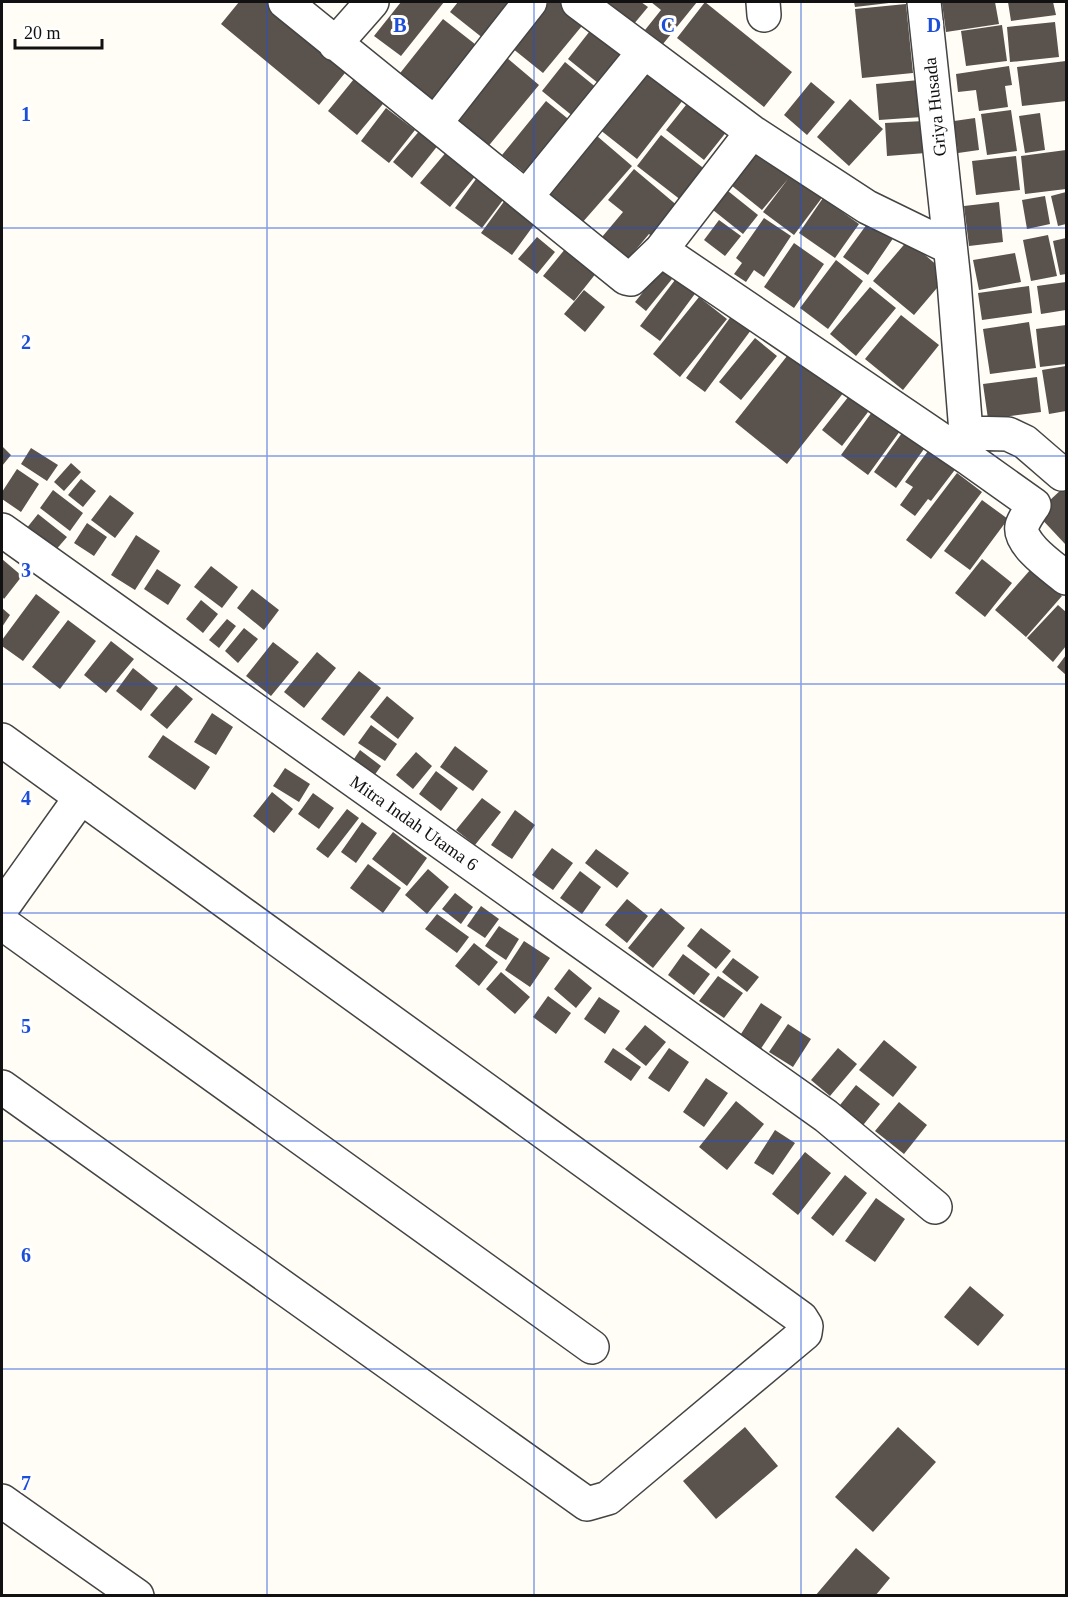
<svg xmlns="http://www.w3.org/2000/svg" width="1068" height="1597" viewBox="0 0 1068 1597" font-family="'Times New Roman',serif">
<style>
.building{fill:#5a524d}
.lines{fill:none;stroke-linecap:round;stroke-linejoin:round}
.minor-casing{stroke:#444;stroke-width:36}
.minor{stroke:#fff;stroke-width:33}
.grid{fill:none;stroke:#1d4ed8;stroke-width:1.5;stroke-opacity:0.55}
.labels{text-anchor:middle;stroke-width:6;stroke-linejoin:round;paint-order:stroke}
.street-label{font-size:18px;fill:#111;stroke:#fff}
.grid-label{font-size:20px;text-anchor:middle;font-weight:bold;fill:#1d4ed8;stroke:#fff;stroke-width:6;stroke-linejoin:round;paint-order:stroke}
</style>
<rect width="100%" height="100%" fill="#fffdf5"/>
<!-- building -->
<path class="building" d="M239,2h29l81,66 -30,37 -98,-81z
M401,2h43l-43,54 -27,-20z
M458,2h56l-30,37 -34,-27z
M549,2h13l24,19 -43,52 -31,-25z
M603,2h38l7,5 -15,18z
M651,2h46l-34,42 -18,-14 16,-20z
M705,2l87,70 -28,35 -87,-69z
M854,2h35v1l-34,4z
M952,2h43l4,22 -53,8 -4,-29z
M1008,2h45l3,13 -45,6z
M906,4l7,69 -51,5 -7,-69z
M443,19l37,29 -45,58 -38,-29z
M1055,22l4,35 -49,5 -3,-35z
M1002,25l5,36 -41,5 -5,-35z
M593,27l30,24 -25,32 -30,-24z
M507,58l32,27 -53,64 -32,-27z
M1066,61v40l-44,5 -5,-39z
M565,62l38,31 -23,29 -38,-31z
M1009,66l3,19 -7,1 3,21 -29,4 -3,-21 -18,2 -2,-18z
M646,70l37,30 -46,59 -38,-30z
M358,74l29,25 -30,36 -29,-24z
M919,80l3,37 -43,3 -3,-36z
M811,82l24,20 -28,33 -23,-20z
M694,95l37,31 -27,34 -38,-30z
M850,99l33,30 -34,37 -32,-29z
M546,101l26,21 -43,54 -27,-21z
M386,108l29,22 -26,33 -28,-22z
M1011,110l6,41 -30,4 -6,-41z
M1040,113l5,37 -20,3 -6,-37z
M975,118l4,32 -21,3 -4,-32z
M924,121l2,32 -39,3 -2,-33z
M421,129l18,15 -27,34 -19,-16z
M661,135l50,39 -25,30 -49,-38z
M597,136l35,30 -58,66 -35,-30z
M759,140l65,55 -30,40 -31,-23 25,-33 -26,31 -36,-29z
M448,150l29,24 -27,33 -30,-24z
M1066,150v39l-41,5 -4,-38z
M1016,156l4,34 -44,5 -4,-34z
M634,169l45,38 -25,31 -5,-4 -21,25 -26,-22 21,-25 -15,-12z
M481,172l28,20 -27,36 -27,-20z
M723,187l35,28 -15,19 -35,-28z
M1066,192v32l-8,2 -7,-30z
M508,196l31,22 -27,37 -31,-22z
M1045,196l5,28 -23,5 -5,-29z
M823,198l36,26 -24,34 -36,-25z
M999,202l4,40 -34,4 -5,-40z
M764,218l27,18 -27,41 -10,-7 -8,12 -12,-8 8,-11 -6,-5z
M719,220l22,16 -16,20 -21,-16z
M870,220l24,17 -26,38 -25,-18z
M1048,235l9,41 -26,5 -8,-41z
M537,237l18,15 -18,22 -19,-15z
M1066,238v36l-6,1 -7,-34z
M908,240l40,35 -34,40 -41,-34z
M570,243l31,24 -27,34 -31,-25z
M794,243l30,21 -30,44 -30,-21z
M1015,253l6,29 -42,8 -6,-30z
M836,260l27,21 -35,48 -28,-21z
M661,270l11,9 -26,32 -11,-9z
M678,276l19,15 -37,50 -20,-15z
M1066,282v28l-25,4 -4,-28z
M1029,286l3,27 -50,7 -4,-27z
M870,287l26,21 -40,48 -26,-22z
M584,290l21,17 -20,25 -21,-18z
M699,297l28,22 -47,58 -27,-23z
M735,311l19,15 -49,66 -19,-14z
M901,315l38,30 -36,45 -38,-31z
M1029,322l7,46 -46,6 -7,-45z
M1066,325v39l-26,3 -4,-38z
M755,338l22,18 -36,44 -22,-18z
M791,351l53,41 -57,72 -52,-42z
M1066,366v45l-17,3 -7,-44z
M1037,377l4,35 -53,7 -5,-35z
M849,396l19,16 -26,34 -20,-16z
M872,412l28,19 -32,44 -27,-20z
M907,426l22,16 -33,46 -22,-16z
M2,446l9,9 -9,11z
M931,447l26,20 -26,34 -3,-2 -13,17 -15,-11 13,-18 -8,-5z
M31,448l27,17 -11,16 -26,-17z
M71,463l10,9 -17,19 -10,-9z
M17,469l22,15 -18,28 -19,-13v-7z
M957,473l25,19 -51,67 -25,-19z
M81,479l15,12 -13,16 -15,-12z
M1062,489l4,4v52l-30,-32z
M53,490l30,23 -13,18 -30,-23z
M110,495l24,18 -19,25 -24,-18z
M982,500l26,19 -38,51 -26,-19z
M38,514l29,23 -13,15 -28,-23z
M87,523l20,14 -13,19 -20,-13z
M136,535l24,16 -25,39 -24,-15z
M2,559l20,17 -18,23 -2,-3z
M982,559l30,24 -27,34 -30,-24z
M211,566l27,21 -16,21 -28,-21z
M157,569l24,16 -13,20 -24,-16z
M1031,569l31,27 -36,41 -31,-27z
M252,589l27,21 -15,20 -27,-22z
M36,594l24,18 -37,49 -21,-15v-6z
M201,600l17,14 -15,19 -17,-14z
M1058,605l8,7v34l-13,16 -26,-24z
M2,608l8,7 -8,12z
M227,619l9,7 -17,22 -10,-8z
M68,620l28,21 -36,48 -28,-22z
M244,628l14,11 -20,24 -13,-12z
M111,641l23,18 -28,34 -22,-18z
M273,642l26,20 -28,34 -25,-20z
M317,652l19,16 -32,40 -20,-16z
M1066,655v20l-9,-8z
M133,668l25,20 -17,23 -25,-20z
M359,671l22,17 -37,48 -23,-17z
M176,685l17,14 -26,30 -17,-14z
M387,696l27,22 -16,21 -28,-22z
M212,713l21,14 -17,28 -22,-13z
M371,725l26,19 -12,17 -27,-18z
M163,735l47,32 -15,23 -47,-33z
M455,746l33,25 -15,20 -33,-24z
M360,750l21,16 -10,14 -21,-15z
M416,752l16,14 -19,23 -17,-14z
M285,768l25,16 -11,18 -26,-16z
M436,771l22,17 -17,23 -22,-17z
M272,792l21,17 -19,24 -21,-17z
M313,793l21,15 -15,21 -21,-15z
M482,798l19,14 -26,33 -19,-15z
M347,809l12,9 -31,40 -12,-9z
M515,810l20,15 -23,34 -21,-14z
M362,822l15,11 -21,30 -15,-11z
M393,832l34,26 -20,28 -35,-27z
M552,848l21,15 -20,27 -21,-15z
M596,849l33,24 -12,15 -32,-25z
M368,864l33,24 -18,25 -33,-25z
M428,869l21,18 -22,27 -22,-19z
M580,871l21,16 -19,27 -22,-16z
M455,893l18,14 -12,17 -19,-15z
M627,899l21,17 -21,27 -22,-18z
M481,906l18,13 -14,19 -18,-12z
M661,908l24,20 -32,40 -25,-20z
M437,914l32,23 -12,16 -32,-24z
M499,926l20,13 -13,21 -21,-14z
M701,928l30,23 -15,18 -29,-23z
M524,941l26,17 -20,29 -25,-17z
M474,943l24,19 -19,24 -24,-20z
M683,954l27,20 -16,21 -26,-20z
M733,958l26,19 -12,15 -25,-20z
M569,969l23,19 -16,20 -22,-19z
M501,972l29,25 -15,17 -29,-25z
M718,976l25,17 -19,25 -25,-17z
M548,996l23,17 -15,21 -23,-17z
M599,997l21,14 -15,23 -21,-15z
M761,1003l21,14 -22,33 -21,-13z
M788,1024l23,15 -18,28 -24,-15z
M645,1025l21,17 -20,24 -21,-17z
M884,1040l33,27 -24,30 -34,-27z
M613,1048l28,19 -10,14 -27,-19z
M669,1048l20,14 -20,30 -21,-14z
M838,1048l19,16 -27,32 -19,-16z
M706,1078l22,15 -24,34 -21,-15z
M856,1085l24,19 -20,25 -24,-19z
M736,1101l28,23 -37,46 -28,-23z
M899,1102l28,23 -23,29 -29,-23z
M775,1130l20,13 -22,32 -19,-12z
M805,1152l26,21 -33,42 -26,-21z
M845,1175l22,18 -34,43 -22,-18z
M876,1198l29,21 -30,43 -30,-21z
M970,1286l34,29 -26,31 -34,-29z
M745,1427l33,39 -62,53 -33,-38z
M898,1427l38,35 -63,70 -38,-35z
M856,1548l34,30 -15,18h-60z"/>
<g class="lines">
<defs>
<path id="minor" d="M285,2l341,276 5,1 30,-29 307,208 66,47c-4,6 -10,14 -12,21 -4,18 32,42 44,52
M578,2l174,130 115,75 82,40
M763,2l1,13
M924,2l30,279 14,177
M335,44l37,-42
M436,122l94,-120
M526,197l118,-145
M661,250l91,-118
M966,433l42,1 17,8 37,32
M2,530l824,586 109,91
M2,740l799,578 5,8 -1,7 -197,165 -21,6 -585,-417
M2,908l79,-111
M2,923l590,424
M2,1501l135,95"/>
</defs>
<!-- minor casing -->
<use href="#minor" class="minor-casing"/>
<!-- minor -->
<use href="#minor" class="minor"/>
</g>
<!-- grid -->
<path class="grid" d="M267,2v1594M534,2v1594M801,2v1594M2,228h1064M2,456h1064M2,684h1064M2,913h1064M2,1141h1064M2,1369h1064"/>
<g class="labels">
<!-- street labels -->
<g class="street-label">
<text transform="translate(935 107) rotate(-96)" y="6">Griya Husada</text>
<text transform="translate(414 823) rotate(35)" y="6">Mitra Indah Utama 6</text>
</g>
</g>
<g class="grid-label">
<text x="400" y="32">B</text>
<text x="668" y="32">C</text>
<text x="934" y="32">D</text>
<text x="26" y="121">1</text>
<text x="26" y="349">2</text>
<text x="26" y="577">3</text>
<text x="26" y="805">4</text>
<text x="26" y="1033">5</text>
<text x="26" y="1262">6</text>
<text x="26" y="1490">7</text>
</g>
<!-- border -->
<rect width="1068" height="1597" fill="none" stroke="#111111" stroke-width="6"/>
<!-- scale -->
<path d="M15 39v9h87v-9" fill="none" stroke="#111111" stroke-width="3"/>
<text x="24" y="39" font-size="18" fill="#111111" stroke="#ffffff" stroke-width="4.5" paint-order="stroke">20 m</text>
</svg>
